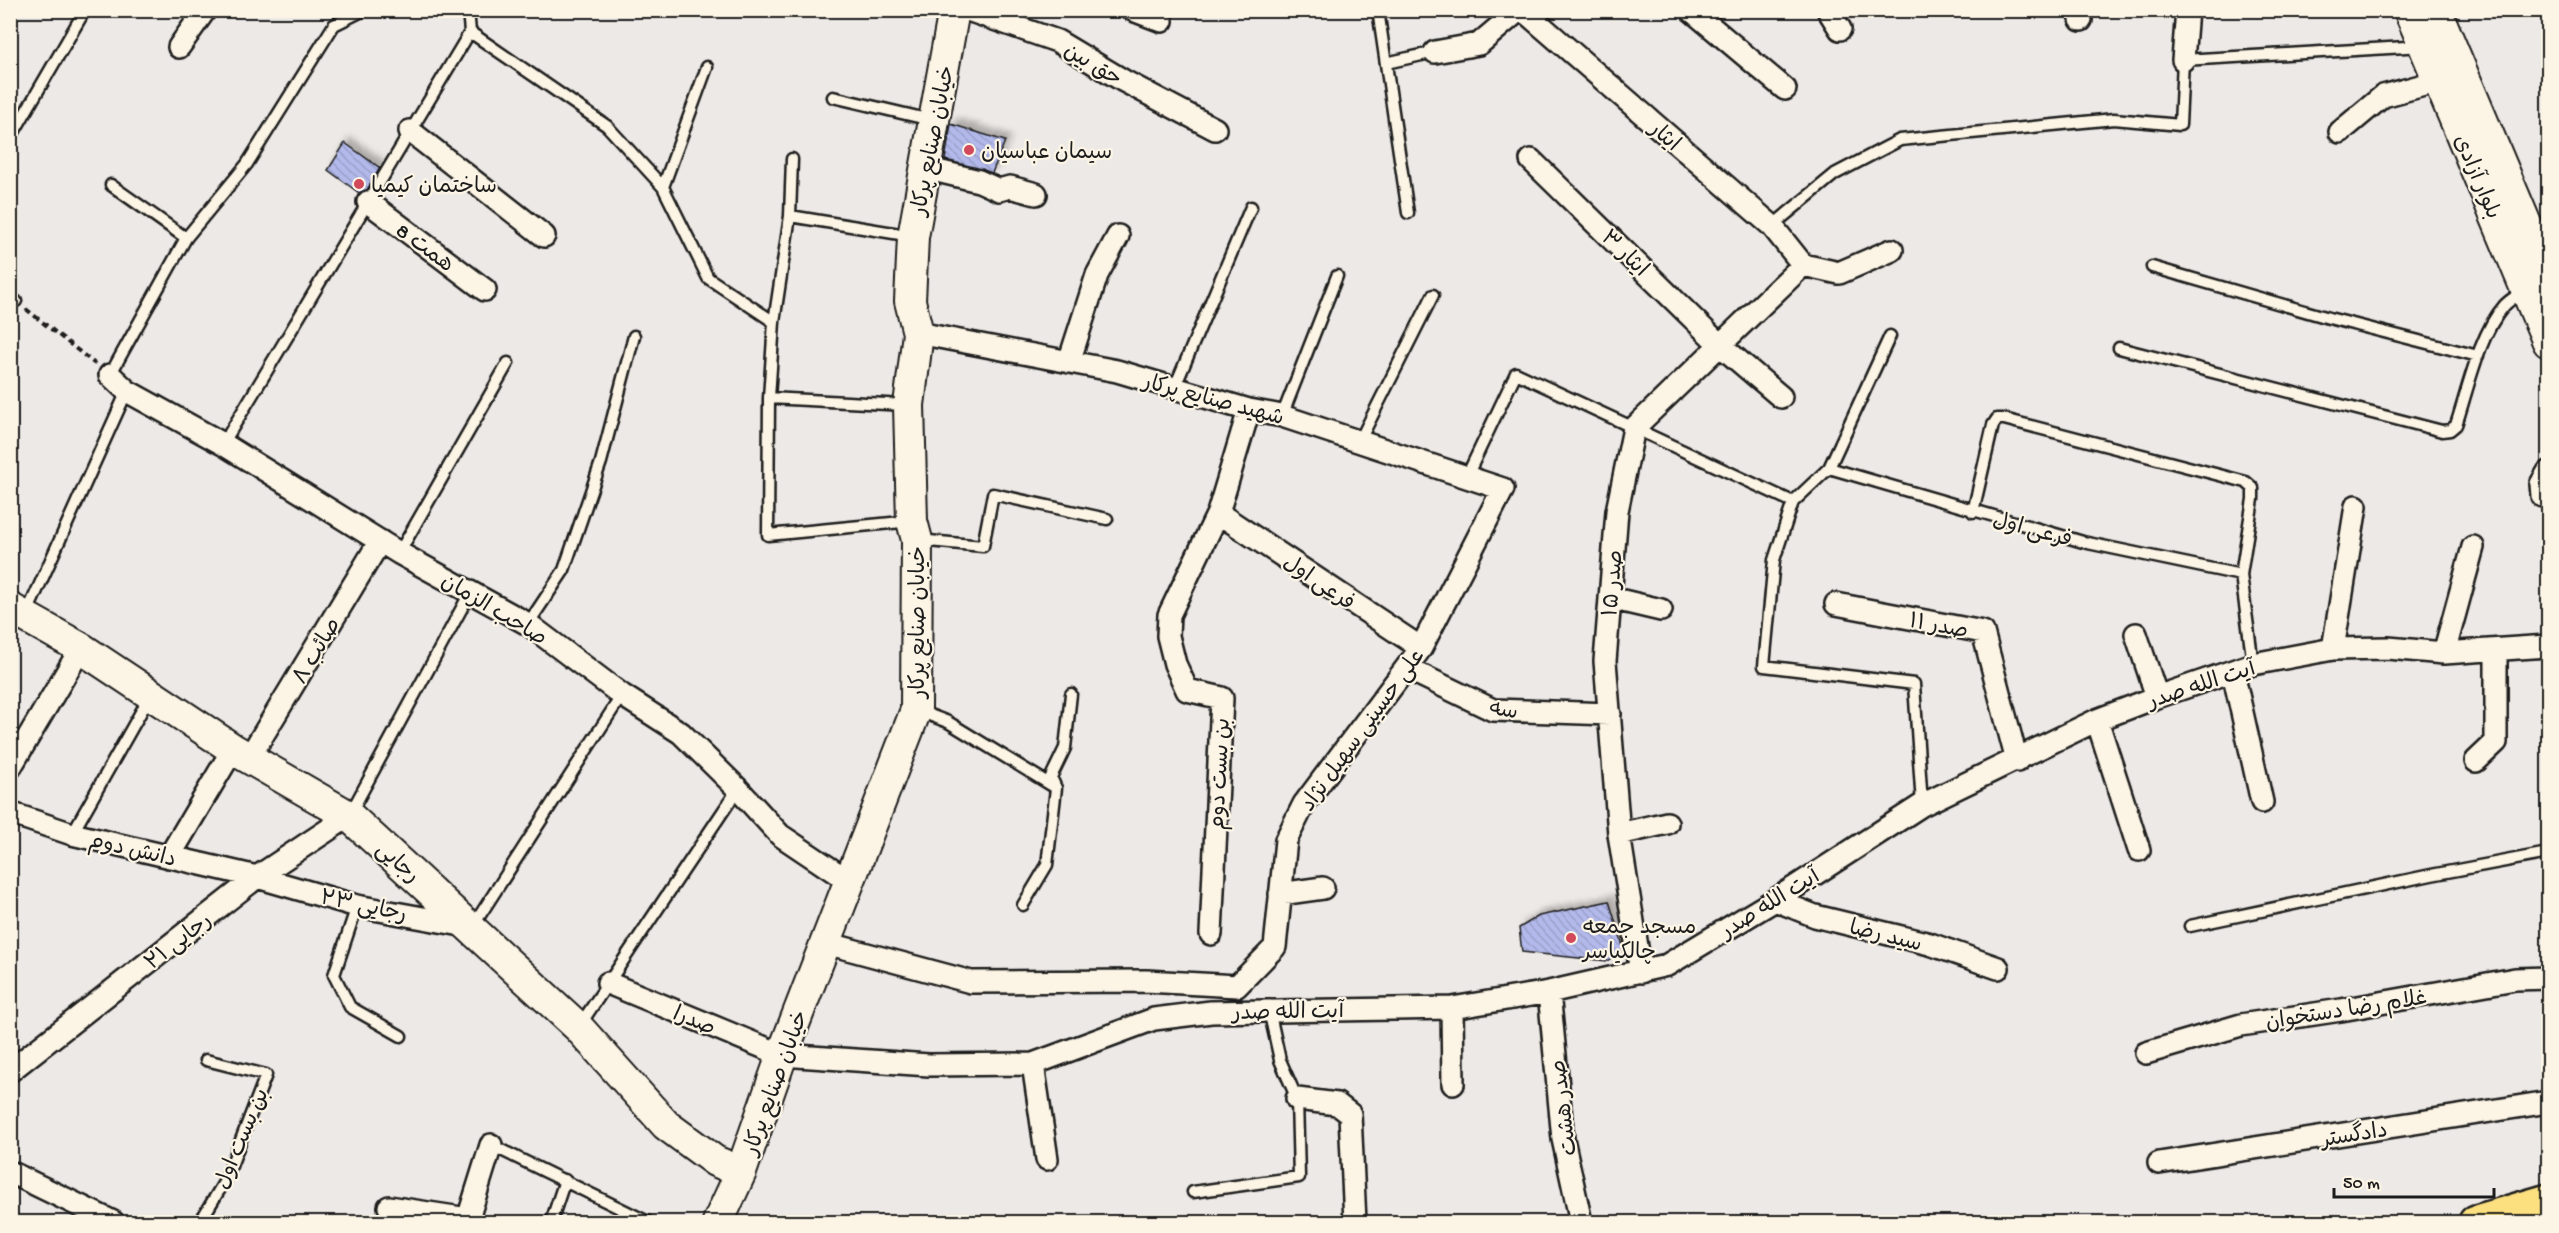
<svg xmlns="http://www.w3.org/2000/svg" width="2559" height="1233" viewBox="0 0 2559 1233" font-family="'Gochi Hand','Playpen Sans Arabic',sans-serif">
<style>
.building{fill:url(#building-back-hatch);stroke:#1c1c1c;stroke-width:1.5;filter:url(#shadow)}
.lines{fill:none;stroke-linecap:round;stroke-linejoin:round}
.lane-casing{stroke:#1c1c1c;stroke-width:15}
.street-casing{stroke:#1c1c1c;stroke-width:26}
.secondary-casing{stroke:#1c1c1c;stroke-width:34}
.highway-casing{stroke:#1c1c1c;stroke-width:38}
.path{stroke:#1c1c1c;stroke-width:4;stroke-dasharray:6 4.5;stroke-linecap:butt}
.lane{stroke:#fcf5e5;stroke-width:10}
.street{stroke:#fcf5e5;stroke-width:21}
.secondary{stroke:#fcf5e5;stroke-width:30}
.highway{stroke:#fce080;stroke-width:33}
.poi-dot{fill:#d1495b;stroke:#fcf5e5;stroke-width:2}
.labels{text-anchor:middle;stroke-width:4.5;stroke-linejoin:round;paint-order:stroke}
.street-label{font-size:22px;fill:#1c1c1c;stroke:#fcf5e5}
.poi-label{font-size:22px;fill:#1c1c1c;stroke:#fcf5e5;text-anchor:start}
</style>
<defs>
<pattern id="building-back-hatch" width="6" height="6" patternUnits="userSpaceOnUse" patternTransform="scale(1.5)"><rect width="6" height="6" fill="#b3baeb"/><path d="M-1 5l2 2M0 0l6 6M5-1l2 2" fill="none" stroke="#999fc9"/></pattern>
<filter id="shadow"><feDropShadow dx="5.5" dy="-5.5" stdDeviation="3" flood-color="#0004"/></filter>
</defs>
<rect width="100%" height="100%" fill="#ede9e6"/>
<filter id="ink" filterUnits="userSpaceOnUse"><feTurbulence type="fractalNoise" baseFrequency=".0167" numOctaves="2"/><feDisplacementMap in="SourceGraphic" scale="12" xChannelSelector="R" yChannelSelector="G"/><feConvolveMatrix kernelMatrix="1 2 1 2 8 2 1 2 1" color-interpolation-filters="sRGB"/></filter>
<g filter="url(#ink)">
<!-- building -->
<path class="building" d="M951,124l54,17 -13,32 -47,-13z
M345,143l35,25 -13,22 -8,3 -31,-23z
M1609,901l15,48 -17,12 -85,-9 -3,-24 20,-12z"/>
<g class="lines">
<defs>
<path id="lane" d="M468,10l2,22
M1378,10l30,203
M470,32l137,94 56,61 45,91 66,44
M1386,63l49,-11
M833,97l98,23
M10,139l75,-129
M792,159l-2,57 -16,106 -5,76 -1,137 144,-14
M111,185l75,53
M663,187l44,-120
M790,216l122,20
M1772,226l63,-52 65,-34 214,-21 66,6 3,-65 240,-14
M2152,267l177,51 149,38
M10,299l6,2
M1890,336l-61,132 -36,34 -19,58 -10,106 150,18 8,121
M2119,348l323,83 8,-1 6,-5c12,-36 23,-90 48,-119 5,-6 13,-10 19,-15
M110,375l76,-137 61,-74 87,-139 30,-15
M1174,389l77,-182
M769,398l137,7
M1282,416l55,-140
M1359,442l74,-147
M223,444l247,-412
M1829,468l254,74 158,33
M1466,478l50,-105 277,129
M1973,512l20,-87 4,-6h7l242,63 7,6v11l-12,76 12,89
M918,540l65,6 10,-52 114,25
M399,553l109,-190
M26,615l101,-224
M528,624l36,-54 37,-108 33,-126
M919,711l29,11 108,66
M350,814l120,-221
M72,834l78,-138
M1023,905l24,-40 9,-77 -5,-11 14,-29 6,-54
M357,906l-23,69 16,32 51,29
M473,926l149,-231
M2190,926l241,-51 117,-22
M580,1025l158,-236
M491,1145l157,77
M1193,1192l106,-15 -2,-78 -17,-39 -11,-50
M200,1222l26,-43 40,-104 -60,-15
M551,1222l14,-42"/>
<path id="street" d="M968,10l89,31 67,40 91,48
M1133,10l29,11
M1523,10l249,216 31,39
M1691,10l94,79
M1828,10l12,19
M2081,20v-10
M179,47l26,-37
M1435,52l44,-8 40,-34
M2183,60l4,-50
M410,131l134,105
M2340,132l43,-36 56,-15
M1531,160l189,185 61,52
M925,168l54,13 20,9 11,-3 26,7
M368,202l117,88
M1803,265l36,8 53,-23
M1069,362l28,-87 21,-39
M110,375l17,16 96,53 176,109 129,71 94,71 59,38 57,56 42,46 70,47
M2542,496l-1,-12 7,-12
M1218,513l203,135
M1610,598l51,12
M1836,604l147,28 34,129
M2136,634l21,63
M2333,649l23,-143
M2444,653l29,-106
M1406,668l87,42 117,4
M2233,672l29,130
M2097,720l42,130
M249,758l131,-217
M2476,761l20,-19v-92
M10,768l71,-120
M10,813l62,21 185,43 100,29 110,20
M1619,834l48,-11
M169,857l64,-108
M1280,894l43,-6
M1775,900l40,16 115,28 68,24
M1211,934l11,-236 -35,-8 -12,-26 -7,-28 1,-21 49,-102 31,-103
M826,943l145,39 175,-1 91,5 38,-39 11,-107 18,-36 117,-156 82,-159 -221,-73 -33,-6 -132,-39 -199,-38
M1641,972l-22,-138 -14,-173 12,-150 17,-83 169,-163
M608,983l174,72 147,10 104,-1 121,-45 57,-7 241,-4 97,-16 118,-27 108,-65 147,-95 175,-85 60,-23 96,-33 80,-15 55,-1 56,5 104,-7
M1549,992l14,147 18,83
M1452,1008l1,76
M2146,1053l95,-28 100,-15 174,-31 33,-1
M1033,1064l14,95
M10,1071l247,-194 92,-61
M1297,1099l40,5 13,10 5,108
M2159,1163l389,-61
M10,1172l103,50
M389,1207l79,12
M467,1222l24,-77"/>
<path id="secondary" d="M2409,10l139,332
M2436,10l112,266
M10,608l71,40 152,101 116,67 229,211 88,98 49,36 26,11
M718,1222l23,-50 41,-117 134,-345 1,-170 -5,-19 -3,-116 9,-72 -8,-32 3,-64 41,-227"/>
<path id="highway" d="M2476,1222l72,-21"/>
</defs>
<!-- lane casing -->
<use href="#lane" class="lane-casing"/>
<!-- street casing -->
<use href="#street" class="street-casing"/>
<!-- secondary casing -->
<use href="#secondary" class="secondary-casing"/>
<!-- highway casing -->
<use href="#highway" class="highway-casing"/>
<!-- path -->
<path class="path" d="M26,309l69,55"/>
<!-- lane -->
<use href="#lane" class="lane"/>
<!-- street -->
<use href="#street" class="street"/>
<!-- secondary -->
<use href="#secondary" class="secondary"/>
<!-- highway -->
<use href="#highway" class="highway"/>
</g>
</g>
<!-- markers -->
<g class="poi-dot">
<circle cx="969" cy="150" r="6"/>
<circle cx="359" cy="184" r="6"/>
<circle cx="1571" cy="938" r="6"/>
</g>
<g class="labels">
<!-- street labels -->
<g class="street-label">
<text transform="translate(1094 63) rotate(31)" y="8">حق بین</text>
<text transform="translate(1666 135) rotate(41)" y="8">ایثار</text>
<text transform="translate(931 140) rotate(-79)" y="8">خیابان صنایع پرکار</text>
<text transform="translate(2479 176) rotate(67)" y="8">بلوار آزادی</text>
<text transform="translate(426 246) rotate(37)" y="8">همت 8</text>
<text transform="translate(1626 252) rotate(44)" y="8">ایثار ۳</text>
<text transform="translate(1214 398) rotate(15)" y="8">شهید صنایع پرکار</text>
<text transform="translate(2033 528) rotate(15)" y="8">فرعی اول</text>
<text transform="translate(1320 581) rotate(34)" y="8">فرعی اول</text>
<text transform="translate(1611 583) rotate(-85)" y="8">صدر ۱۵</text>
<text transform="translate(495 608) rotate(31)" y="8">صاحب الزمان</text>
<text transform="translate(916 622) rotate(-90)" y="8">خیابان صنایع پرکار</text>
<text transform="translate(1939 624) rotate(11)" y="8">صدر ۱۱</text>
<text transform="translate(315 650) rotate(-59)" y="8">صائب ۸</text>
<text transform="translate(2201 683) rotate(-18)" y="8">آیت الله صدر</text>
<text transform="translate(1504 708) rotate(10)" y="8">سه</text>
<text transform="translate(1361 729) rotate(-54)" y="8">علی حسینی سهیل نژاد</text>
<text transform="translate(1218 774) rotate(-87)" y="8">بن بست دوم</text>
<text transform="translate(133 848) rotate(13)" y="8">دانش دوم</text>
<text transform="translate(399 861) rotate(42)" y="8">رجایی</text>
<text transform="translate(1769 902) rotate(-32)" y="8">آیت الله صدر</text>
<text transform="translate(364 904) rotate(12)" y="8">رجایی ۲۳</text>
<text transform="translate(1886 934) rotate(14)" y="8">سید رضا</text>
<text transform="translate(177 940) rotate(-38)" y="8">رجایی ۲۱</text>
<text transform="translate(2346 1008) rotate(-9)" y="8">غلام رضا دستخوان</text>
<text transform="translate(1288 1010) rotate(-1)" y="8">آیت الله صدر</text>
<text transform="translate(695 1019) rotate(22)" y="8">صدرا</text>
<text transform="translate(774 1082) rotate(-70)" y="8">خیابان صنایع پرکار</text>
<text transform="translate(1562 1108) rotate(-97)" y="8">صدر هشت</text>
<text transform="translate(2354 1133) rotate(-9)" y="8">دادگستر</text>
<text transform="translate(240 1138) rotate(-67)" y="8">بن بست اول</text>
</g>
<!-- poi labels -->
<g class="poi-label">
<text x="981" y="158">سیمان عباسیان</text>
<text x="371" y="192">ساختمان کیمیا</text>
<text x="1583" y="933">مسجد جمعه<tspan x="1583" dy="25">چالکیاسر</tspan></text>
</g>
</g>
<!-- margin -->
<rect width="2559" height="1233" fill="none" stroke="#fcf5e5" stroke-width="36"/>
<rect x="18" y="18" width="2523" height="1197" fill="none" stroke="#1c1c1c" stroke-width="2" filter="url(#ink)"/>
<!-- scale -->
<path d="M2334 1188v9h160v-9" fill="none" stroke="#1c1c1c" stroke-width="3"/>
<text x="2343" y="1188" font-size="18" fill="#1c1c1c" stroke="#fcf5e5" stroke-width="4.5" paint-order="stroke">50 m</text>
</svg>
